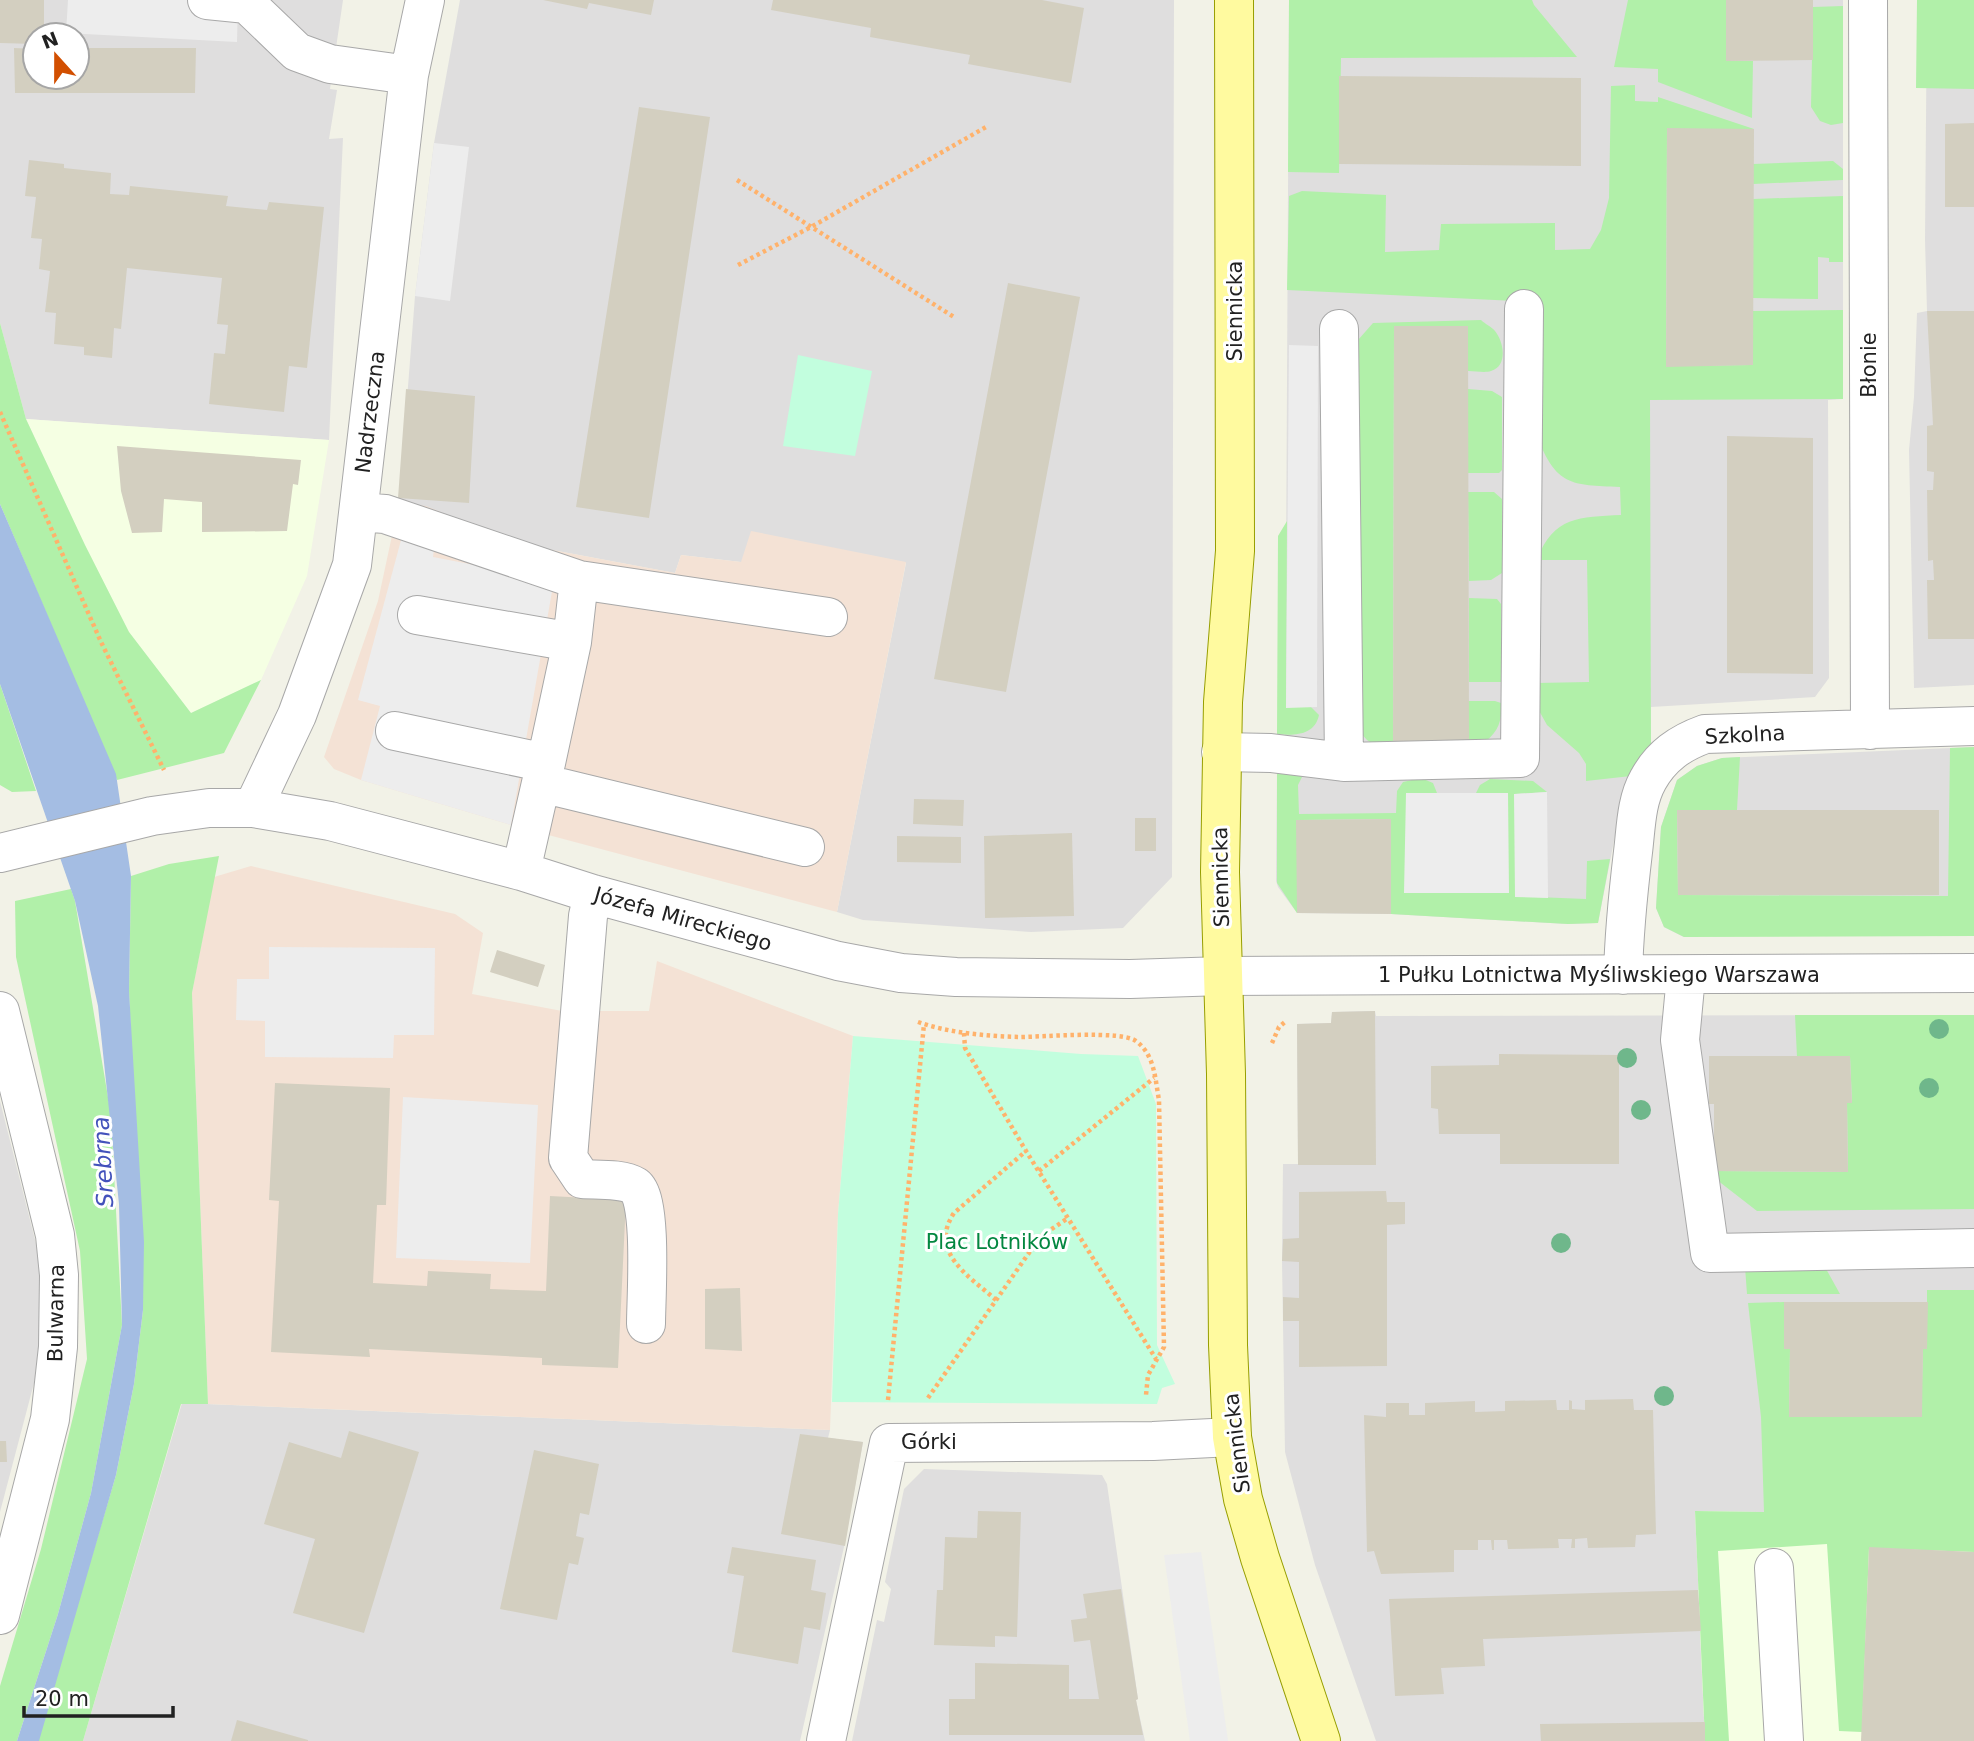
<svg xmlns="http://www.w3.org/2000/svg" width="1974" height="1741" viewBox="0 0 1974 1741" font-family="'DejaVu Sans',sans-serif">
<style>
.residential{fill:#dfdede;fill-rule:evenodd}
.commercial{fill:#f4e2d5}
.education{fill:#f5ffe3}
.grass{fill:#b1f0a9}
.park{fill:#c2fede}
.parking{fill:#ededed}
.water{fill:#a4bde3}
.building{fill:#d3cfc0}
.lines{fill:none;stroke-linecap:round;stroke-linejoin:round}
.minor-casing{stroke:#a8a8a8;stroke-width:40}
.major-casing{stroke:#979e00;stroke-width:40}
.path{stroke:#ffb26b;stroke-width:4.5;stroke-dasharray:3.5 3.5;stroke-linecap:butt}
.minor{stroke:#fff;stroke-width:38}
.major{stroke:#fffa9f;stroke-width:38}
.tree{fill:#6fb78b}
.labels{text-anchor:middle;stroke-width:6;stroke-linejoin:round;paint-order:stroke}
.street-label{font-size:21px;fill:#212121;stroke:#fff}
.park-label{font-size:21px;fill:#038740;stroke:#fff}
.water-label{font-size:23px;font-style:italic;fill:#4352bb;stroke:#fff}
</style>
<rect width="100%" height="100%" fill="#f2f2e7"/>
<!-- residential -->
<path class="residential" d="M0,0h343l-13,89 7,1 -8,49 14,-1 -14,302 -303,-21 -26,-96zM35,35h42v42h-42z
M460,0h714l-2,877 -49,51 -92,4 -168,-12 -26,-8 69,-349 -165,-1 -60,-7 -6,18 -160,-30 -116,-40 16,-207 19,-153z
M1289,0h554v399l-15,1 1,278 -14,19 -164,10v44l-31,59 -22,113 -30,1 -177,-10 -94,-1 -19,-26 -2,-6 1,-112 8,-2z
M1927,0h47v685l-60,3 -5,-238 5,-53 3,-84 10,-2 -2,-71z
M1974,747v176l-290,14 -20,-10 -8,-19 5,-81 16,-47 20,-14 25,-8z
M1375,1011l1,5 598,-1v500l-276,75 7,151h-329l-61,-176 -30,-113 -3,-191 1,-97h15l-1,-140 34,-1 1,-11z
M0,1101l53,210 -53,201z
M182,1403l648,27 -2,8 35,4 -19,105 -44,194h-717z
M924,1469l178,6 5,9 31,215 -2,1 9,41h-293l25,-121 7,2 7,-33 -6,-7 19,-93z"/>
<!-- commercial -->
<path class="commercial" d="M399,503l27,3 89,37 160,30 6,-18 60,7 10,-31 155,31 -69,350 -326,-87 -150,-45 -27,-11 -10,-12 54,-156z
M251,866l204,48 28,19 -11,61 90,17h87l8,-50 196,75 -15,178 -8,216 -622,-26 -16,-411 22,-116z"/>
<!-- education -->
<path class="education" d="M26,419l303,21 -22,136 -46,104 -70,33 -62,-81 -44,-87z
M1695,1511l279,4v226h-269z"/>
<!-- grass -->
<path class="grass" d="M1289,0h243l2,5 43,52 -236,1 -2,115 -51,-1z
M1628,0h98v61h27l-1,57 -94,-36v-13l-44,-2z
M1917,0h57v89l-58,-1z
M1843,6v117l-12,2 -11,-4 -9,-14 2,-100z
M1635,85v16l23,1v-5l96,32h-87l-1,237 86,-1 1,-54 90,-1v89l-193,1 1,351 -20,25 -45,5v-17l-7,-11 -32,-28 -10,-18 -1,-24 53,-1 -2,-122h-50c16,-44 43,-43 84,-45l-1,-28c-49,-2 -64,-1 -83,-51v-134l-250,-12 2,-94 13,-5 84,4 -1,57 54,-2 2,-26 114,-1v27l35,-1 11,-19 8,-32 2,-112z
M1833,161l10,8v11l-90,4v-20z
M1843,196v66h-14v-4l-11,-1v42l-65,-1v-99z
M1481,320c4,4 11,7 14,11 9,11 13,35 -4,40 -6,2 -15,0 -23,0v-45h-74l-1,416 75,-41h27l6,2c2,18 -4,32 -20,41 -10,5 -88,2 -105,2l-9,-6 -9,-10v-390l15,-17z
M0,323l26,96 59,126 44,87 62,81 70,-33 -37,73 -107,27 -117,-276z
M1468,389l24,2 10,6v73l-3,3h-31z
M1468,492h26l8,7v74l-11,7 -22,1z
M1287,521l-1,186h25l8,8c-4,20 -24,21 -42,19l1,-198z
M1469,598l28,1 4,5 1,78h-33z
M0,684l36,107 -24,1 -12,-7z
M1974,747v189l-290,1 -20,-10 -8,-19 5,-81 16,-47 20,-14 25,-8 18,-1 -3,53h-60l1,85 270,1 2,-148z
M1277,769l23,2 2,6 -4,8 1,29 97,-1 1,-22 6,-9 18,-4 12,5 4,10 -31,1 102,-1h-32l4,-8 10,-6 43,2 14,11 -32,2v102l71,3 1,-38 23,-2 -12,64 -30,1 -177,-10 -1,-95 -93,1v93l-20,-30z
M219,856l-27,137 16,411h-27l-98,337h-46l79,-266 18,-91 9,-74 -14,-319 2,-115 38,-12z
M71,889l4,12 36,214 11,210 -31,168 -33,121 -41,127h-17v-55l41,-137 46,-190 -7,-108 -64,-294 -1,-56z
M1795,1015h179v194l-217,2 -40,-31 -3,-9 134,1 -1,-69 5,-1 -2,-45h-53z
M1745,1267h80l15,27h-93z
M1927,1290h47v262l-105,-4 -7,184 -23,-1 -12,-187 -109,7 11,190h-24l-10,-230 69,1 -3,-95 -13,-114 36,-1v47h6l-1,67 132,1 2,-68h4z"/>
<!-- park -->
<path class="park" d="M798,355l74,16 -17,85 -72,-10z
M853,1036l228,18 57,2 18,48 1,241 18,39 -13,4 -5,16 -325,-2 6,-188z"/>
<!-- parking -->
<path class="parking" d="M68,0h170l-1,42 -171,-9z
M434,143l35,4 -19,154 -35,-5z
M1289,345l29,1 -1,361 -31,1z
M404,529l32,5 -3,23 121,23 -43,245 -150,-45 19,-74 -22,-6z
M1547,792l1,106 -33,-1 -1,-103z
M1406,793h102l1,100h-105z
M269,947l166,1 -1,87h-40l-1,23 -128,-1v-36l-29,-1 1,-41h32z
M403,1097l135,8 -8,158 -134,-5z
M1201,1552l27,189h-38l-26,-186z"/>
<!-- water -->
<path class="water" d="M0,504l116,270 15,102 -2,115 15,251 -1,68 -9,74 -18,91 -77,266h-22l41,-127 33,-121 31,-168 -3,-121 -21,-198 -23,-105 -75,-217z"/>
<!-- building -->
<path class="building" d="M0,0h44v35h-9v9l-35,-1z
M543,0h111l-3,15 -62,-12 -2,6z
M773,0h269l42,8 -13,75 -103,-19 2,-9 -100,-18 1,-9 -100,-18z
M1726,0h87v60l-87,1z
M14,48l21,1v28h42v-29h119l-1,45h-180z
M1339,76l242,2v88l-242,-2z
M639,107l71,10 -61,401 -73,-11z
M1974,123v84h-29v-83z
M1667,128l87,1 -1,236 -87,2z
M29,160l35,4v4l47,5 -1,21 19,1 1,-9 98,10 -2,10 41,4 2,-8 55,5 -17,161 -18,-2 -5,46 -75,-8 5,-51 11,1 3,-29 -11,-1 5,-46 -95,-10 -6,61 -7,-1 -2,30 -28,-3v-8l-30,-3 2,-31 -11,-1 5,-41 -11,-2 3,-30 -11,-1 5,-41 -11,-1z
M1008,283l72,14 -74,395 -72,-13z
M1927,311h47v328h-46l-1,-59h7l-1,-20 -5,1 -1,-71h6l1,-18 -7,-1v-45l6,-1z
M1394,326h74l1,414 -76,2z
M406,389l69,7 -6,107 -71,-5z
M1727,436l86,2v236l-86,-1z
M117,446l184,14 -3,25 -5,-1 -6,47 -85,1v-30l-38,-3 -2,33 -30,1 -11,-42z
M914,799l50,1 -1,26 -50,-2z
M1677,810h262v85h-261z
M1135,818h21v33h-21z
M1391,819v95l-94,-1 -1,-93z
M1072,833l2,83 -89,2 -1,-82z
M897,836l64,1v26l-64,-1z
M497,950l48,15 -7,22 -48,-15z
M1375,1011l1,154h-78l-1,-141 34,-1 1,-11z
M1499,1054l120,1v109h-119v-30h-61l-1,-25 -7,-1v-42l68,-1z
M1709,1056h141l2,47h-5l1,69 -134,-1v-67h-5z
M275,1083l115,5 -4,117h-9l-4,78 54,3 1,-15 63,3 -1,15 56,2 4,-95 76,4 -8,168 -76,-3v-7l-173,-9 1,8 -99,-5 8,-151 -10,-1z
M1386,1191l1,11h18v22l-18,1v141l-88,1v-46h-16v-24l16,1v-36l-17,-1 1,-22 16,-1v-46z
M740,1288l2,63 -37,-2v-60z
M1784,1302h144l-1,47h-4l-1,68h-133l1,-68h-6z
M1633,1399l1,11h19l3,124 -20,1 -1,12 -47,1 -1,-10 -12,1v9h-4l1,-9h-14l1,9 -51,1 -1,-9h-13v10h-2l-1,-10h-13v10h-24v22l-73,2 -7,-23 -7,1 -3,-137 22,2v-14h23v12h16v-12l50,-2v11l30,-1v-10l51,-1 1,10h12v-10l3,1v8l13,1v-10z
M349,1431l70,21 -55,181 -71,-20 22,-74 -51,-15 25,-82 52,16z
M800,1434l63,8 -18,104 -64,-12z
M0,1441h6l1,21h-7z
M534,1450l65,14 -10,51 -9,-2 -4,23 8,2 -6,27 -9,-2 -12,57 -57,-11z
M978,1511l43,1 -4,125 -22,-1v11l-61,-2 3,-55h6l2,-53 32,1z
M732,1547l84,13 -5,30 15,3 -6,37 -16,-3 -6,37 -66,-12 12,-76 -17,-3z
M1869,1547l105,5v189h-113z
M1121,1589l17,110 -2,1 7,35h-194v-36h26v-36l94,2v34h30l-9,-59 -16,2 -3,-22 16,-2 -4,-24z
M1698,1590l3,41 -218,8 2,27 -44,2 3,26 -49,2 -6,-97z
M237,1720l71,20v1h-77z
M1705,1722v19h-164l-1,-17z"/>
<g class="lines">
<defs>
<path id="minor" d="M207,0l40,4 50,48 33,12 79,11
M1868,0l2,730
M1339,329l5,433
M359,512l26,2 194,66 -7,62
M579,580l249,37
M417,615l155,27 -26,121
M395,731l151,32 -5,20
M1221,752l50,1 73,9 176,-4 4,-449
M253,808l44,-93 55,-150 57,-490 16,-75
M0,853l152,-37 57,-8h44l77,13 191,50 72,23 245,67 63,12 55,4 174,2 93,-3 751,-3
M521,871l20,-88 264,64
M593,894l-5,22 -20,242 14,21c15,1 40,-1 53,7 18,13 11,113 11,138
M1623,975c1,-41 5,-81 10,-123 3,-24 3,-51 15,-72 13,-24 32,-37 57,-46l269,-8
M1686,976l-6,64 30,213 264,-5
M0,1011l55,224 4,40 -1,72 -8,72 -50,196
M1774,1568l10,173
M826,1741l63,-298 264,-2 79,-4"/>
<path id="major" d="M1234,0l1,551 -12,151 -3,170 6,202 2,271 4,92 11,62 17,59 61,183"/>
</defs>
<!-- minor casing -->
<use href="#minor" class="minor-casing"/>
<!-- major casing -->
<use href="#major" class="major-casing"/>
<!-- path -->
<path class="path" d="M737,180l217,137
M738,265l73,-38 175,-100
M0,412l101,230 63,128
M918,1022c31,11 68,14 101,15 24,0 102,-7 117,4 19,14 19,38 23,59l5,247 -16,28 -2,20
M964,1033l1,15 61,103 130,208
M1272,1043l7,-16 7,-6
M1039,1171l115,-93
M996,1300c-27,-24 -68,-48 -42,-87l72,-62
M928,1398l112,-161 28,-19
M888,1400l36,-376"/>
<!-- minor -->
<use href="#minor" class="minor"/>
<!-- major -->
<use href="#major" class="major"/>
</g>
<!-- trees -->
<g class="tree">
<circle cx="1939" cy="1029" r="10"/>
<circle cx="1627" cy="1058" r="10"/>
<circle cx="1929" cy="1088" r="10"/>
<circle cx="1641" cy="1110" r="10"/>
<circle cx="1561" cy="1243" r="10"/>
<circle cx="1664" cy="1396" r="10"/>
</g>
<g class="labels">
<!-- street labels -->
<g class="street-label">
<text transform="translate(1235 311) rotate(-90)" y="7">Siennicka</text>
<text transform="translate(1869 365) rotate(-90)" y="7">Błonie</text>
<text transform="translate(370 412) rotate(-83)" y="7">Nadrzeczna</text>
<text transform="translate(1745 735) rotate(-3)" y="7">Szkolna</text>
<text transform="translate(1221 877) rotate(-91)" y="7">Siennicka</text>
<text transform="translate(683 919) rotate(16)" y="7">Józefa Mireckiego</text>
<text x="1599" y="982">1 Pułku Lotnictwa Myśliwskiego Warszawa</text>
<text transform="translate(56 1313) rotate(-89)" y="7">Bulwarna</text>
<text x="929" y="1449">Górki</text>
<text transform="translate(1237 1443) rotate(-97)" y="7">Siennicka</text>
</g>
<!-- park labels -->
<g class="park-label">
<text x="997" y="1249">Plac Lotników</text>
</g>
<!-- water labels -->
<g class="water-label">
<text transform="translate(103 1162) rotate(-93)" y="8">Srebrna</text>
</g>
</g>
<!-- north arrow -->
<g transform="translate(56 56) rotate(339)"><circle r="33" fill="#ffffff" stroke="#a6a6a6" stroke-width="2"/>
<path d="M0-5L12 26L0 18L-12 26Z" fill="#d24f00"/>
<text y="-10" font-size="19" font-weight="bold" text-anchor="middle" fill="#212121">N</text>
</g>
<!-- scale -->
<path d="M24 1706v10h149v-10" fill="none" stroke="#212121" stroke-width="3.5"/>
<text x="35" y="1706" font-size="21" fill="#212121" stroke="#ffffff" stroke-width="5" paint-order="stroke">20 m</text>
</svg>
